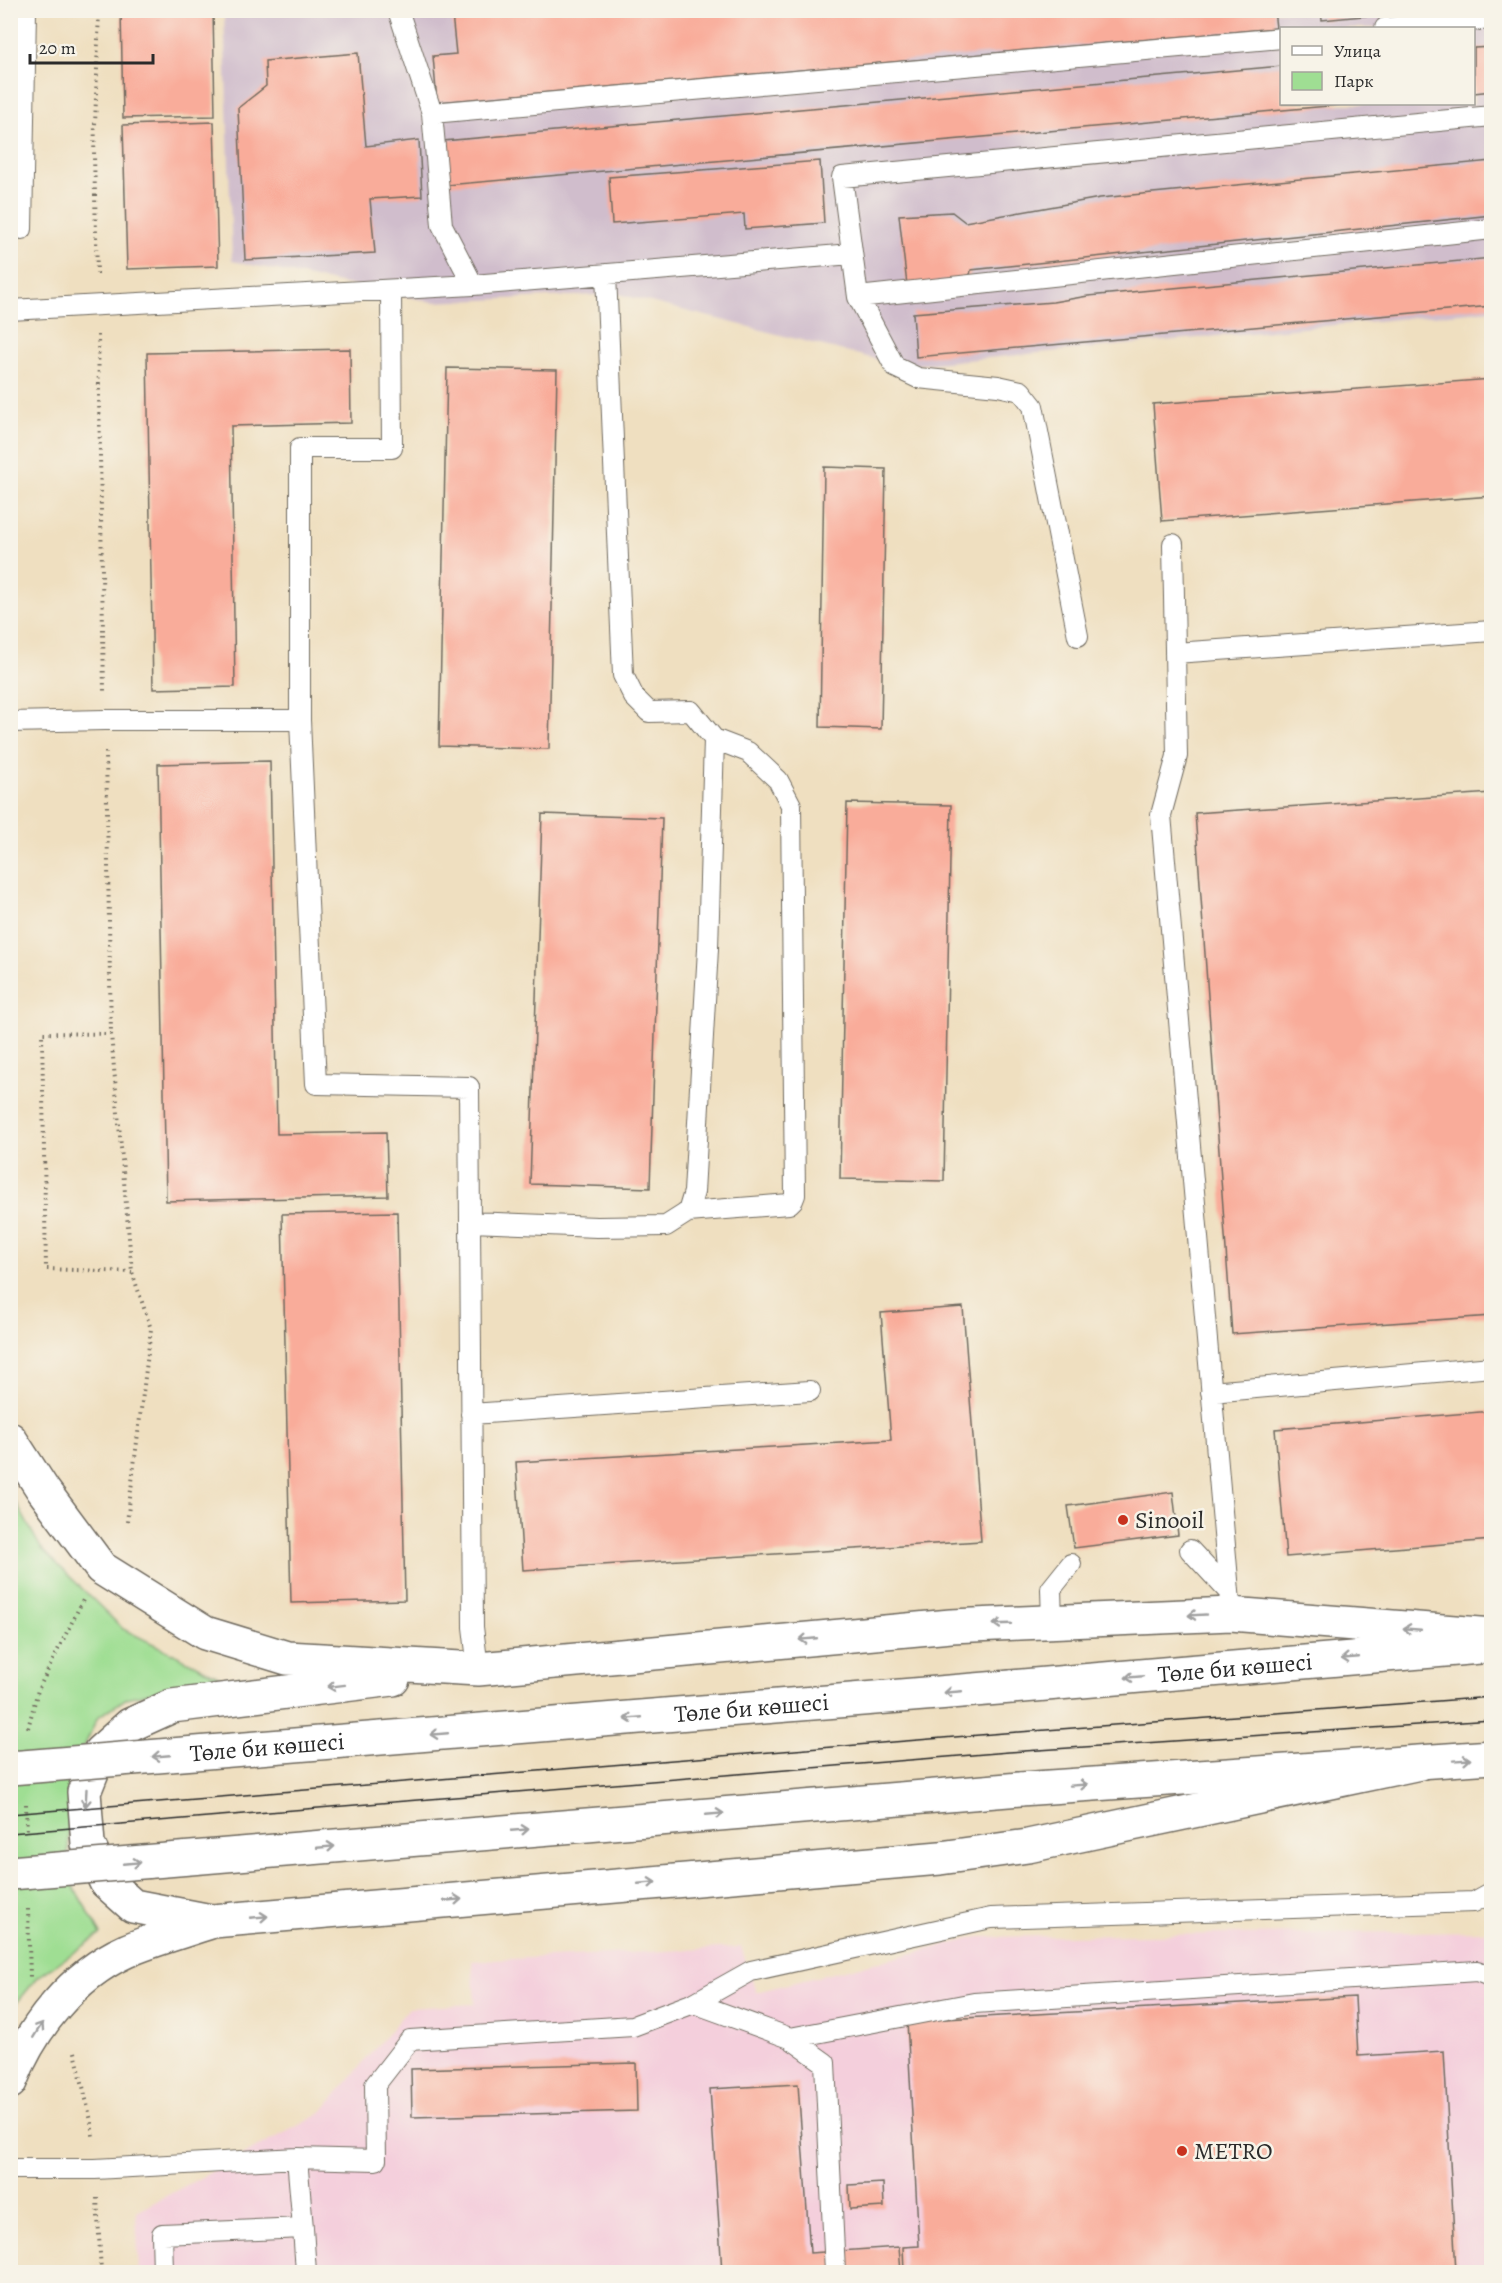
<svg xmlns="http://www.w3.org/2000/svg" width="1502" height="2283" viewBox="0 0 1502 2283" font-family="Alegreya,serif">
<style>
.built{fill:#f4cfdc}
.industrial{fill:#d0bdcc;fill-rule:evenodd}
.green{fill:#9fde93;stroke:#65845f;stroke-width:1.5}
.building{fill:#f9ac9a}
.lines{fill:none;stroke-linecap:round;stroke-linejoin:round}
.lane-casing{stroke:#706a5f;stroke-width:22}
.secondary-casing{stroke:#706a5f;stroke-width:36}
.primary-casing{stroke:#706a5f;stroke-width:36}
.path{stroke:#706a5f;stroke-width:4;stroke-dasharray:1.5 4.5;stroke-linecap:butt}
.lane{stroke:#fff;stroke-width:20}
.secondary{stroke:#fff;stroke-width:33}
.primary{stroke:#fff;stroke-width:33}
.tram{stroke:#2b2b2b;stroke-width:1.5}
.secondary-bridge-casing{stroke:#706a5f;stroke-width:36;stroke-linecap:butt}
.secondary-bridge{stroke:#fff;stroke-width:33}
.oneway{stroke:#a0a0a0}
.poi-dot{fill:#c8321e;stroke:#f7f3e8;stroke-width:2}
.labels{text-anchor:middle;stroke-width:5;stroke-linejoin:round;paint-order:stroke}
.poi-label{font-size:24px;fill:#2b2b2b;stroke:#f7f3e8;text-anchor:start}
.street-label{font-size:24px;fill:#2b2b2b;stroke:#f7f3e8}
</style>
<rect width="100%" height="100%" fill="#f7f3e8"/>
<filter id="ink" filterUnits="userSpaceOnUse"><feTurbulence type="fractalNoise" baseFrequency=".0167" numOctaves="2"/><feDisplacementMap in="SourceGraphic" scale="12" xChannelSelector="R" yChannelSelector="G"/><feConvolveMatrix kernelMatrix="1 2 1 2 8 2 1 2 1" color-interpolation-filters="sRGB"/></filter>
<filter id="wash" filterUnits="userSpaceOnUse"><feTurbulence type="fractalNoise" baseFrequency=".008" numOctaves="4" result="noise"/><feDisplacementMap in="SourceGraphic" scale="24" xChannelSelector="R" yChannelSelector="G"/><feGaussianBlur stdDeviation="1.35" result="paint"/><feColorMatrix in="noise" values="0 0 0 0 0 0 0 0 0 0 0 0 0 0 0 0 0 1.4 0 .05"/><feComposite in="paint" operator="in"/></filter>
<g filter="url(#wash)">
<rect width="100%" height="100%" fill="#efdfc0"/>
<!-- built -->
<path class="built" d="M1491,1931v341h-1352l-3,-60 184,-98 89,-106 66,-4 -3,-43 269,-14 15,45 222,-55z"/>
<!-- industrial -->
<path class="industrial" d="M224,11h1267v299l-588,56 -284,-72 -186,8 -201,-41zM1282,28h192v76h-192z"/>
<!-- green -->
<path class="green" d="M10,1492l31,56 82,81 97,48 -93,21 -29,19 -29,62 -1,98 33,57 -63,43 -27,33z"/>
<g id="blocks">
<!-- building -->
<path class="building" d="M121,10h92l2,106 -92,2z
M493,10h781l2,18 -839,74 -4,-46 23,-2 -4,-40z
M1321,10h83v2l-82,8z
M1492,47v44l-18,2v-45z
M358,53l8,93 53,-6 3,56 -52,3 5,54 -130,7 -7,-152 28,-22 -1,-25z
M1282,66v38h57v1l-892,80 -4,-44z
M214,122l4,144 -91,3 -4,-144z
M820,161l4,62 -79,6 -1,-15 -132,10 -3,-47z
M1492,161v54l-521,55 -2,9 -62,6 -8,-70 53,-3 13,10 135,-24z
M1492,258v48l-576,51 -3,-44 140,-11 35,-6z
M350,349l1,74 -120,3 4,261 -82,2 -6,-336z
M447,368l110,2 -8,379 -110,-3z
M1492,379v117l-330,25 -9,-117z
M824,467l62,2 -5,260 -61,-2z
M270,761l7,373 109,-2 2,64 -222,5 -8,-437z
M1492,793v523l-260,18 -37,-521z
M847,803l104,2 -7,376 -104,-2z
M542,814l120,4 -12,370 -120,-4z
M397,1212l8,388 -114,3 -9,-389z
M963,1307l18,234 -458,29 -7,-108 375,-22 -10,-127z
M1492,1411v129l-206,17 -11,-128z
M1173,1492l5,43 -104,13 -6,-42z
M1355,1997l3,59 86,-5 12,221h-552l-1,-25 16,-1 -12,-225z
M636,2063l1,48 -225,6 -1,-48z
M798,2084l12,169 89,-6 2,25h-179l-12,-183z
M883,2183l1,24 -34,2 -1,-24z"/>
</g>
</g>
<g filter="url(#ink)">
<use href="#blocks" fill-opacity="0" stroke="#706a5f" stroke-width="1.5"/>
<g class="lines">
<defs>
<path id="lane" d="M398,10l34,103 10,112 31,60 379,-31
M1385,28l107,-9
M432,113l850,-75
M1492,116l-650,61 16,120 634,-68
M22,229l4,-219
M858,297l37,70 23,11 80,8 23,5 12,15 45,230
M10,310l463,-25
M1173,544l4,212 -16,59 70,799
M1175,653l317,-22
M300,720l16,364 153,3 4,540 5,42
M10,722l95,-2h195v-272h92l-1,-158
M688,1212l101,-8 4,-4 2,-5 -4,-390 -13,-25 -30,-28 -34,-13
M470,1222l127,5 69,-1 22,-14 6,-20 14,-243 6,-210 -23,-28 -42,1 -15,-15 -11,-22 -17,-401
M1211,1392l281,-25
M471,1414l339,-23
M1190,1550l38,41
M1052,1622l-1,-33 20,-25
M694,2003l57,-32 240,-53 483,-16 18,-10
M790,2038l184,-35 503,-32 15,6
M10,2169h85l202,-11 79,2 -1,-75 35,-45 223,-14 61,-23 96,35 35,25 10,209
M303,2228l3,44
M163,2272l-1,-38 141,-6 -6,-70"/>
<g id="secondary">
<path id="s1" d="M1011,1687l481,-41"/>
<path d="M1020,1789l472,-32"/>
</g>
<path id="primary" d="M10,1439l33,51 58,78 104,65 82,25 191,11 473,-43 280,-12 261,21
M211,1921l-78,-15 -27,-24 -18,-38 -4,-52 16,-40 30,-27 42,-19 221,-27
M10,2082c21,-54 63,-107 116,-131 28,-12 58,-20 87,-30l727,-63 88,-12 392,-83"/>
</defs>
<!-- lane casing -->
<use href="#lane" class="lane-casing"/>
<!-- secondary casing -->
<use href="#secondary" class="secondary-casing"/>
<!-- primary casing -->
<use href="#primary" class="primary-casing"/>
<!-- path -->
<path class="path" d="M97,274l-3,-119 5,-145
M98,335l6,356
M106,752l5,282 21,238 19,57 -24,193
M111,1034l-69,-1 4,236 86,3
M28,1728l10,-38 45,-90
M26,1804l1,29
M28,1909l2,68
M75,2052l16,69 2,16
M97,2198l4,74"/>
<!-- lane -->
<use href="#lane" class="lane"/>
<!-- secondary -->
<use href="#secondary" class="secondary"/>
<!-- primary -->
<use href="#primary" class="primary"/>
<!-- tram -->
<path class="tram" d="M10,1814l994,-81 488,-36
M10,1833l999,-81 483,-32"/>
<defs>
<g id="secondary-bridge">
<path id="s2" d="M10,1768l1001,-81"/>
<path d="M10,1873l1010,-84"/>
</g>
</defs>
<!-- secondary-bridge casing -->
<use href="#secondary-bridge" class="secondary-bridge-casing"/>
<!-- secondary-bridge -->
<use href="#secondary-bridge" class="secondary-bridge"/>
</g>
<!-- one-way arrows -->
<defs><path id="oneway-shaft" d="M-6 0H5M1.5-3L5.5 0L1.5 3" fill="none" stroke-width="1.6" stroke-linecap="round" stroke-linejoin="round" transform="scale(1.5)"/></defs>
<g class="oneway">
<use href="#oneway-shaft" transform="translate(1197 1615) rotate(177)"/>
<use href="#oneway-shaft" transform="translate(1002 1624) rotate(178)"/>
<use href="#oneway-shaft" transform="translate(1412 1629) rotate(-175)"/>
<use href="#oneway-shaft" transform="translate(808 1639) rotate(175)"/>
<use href="#oneway-shaft" transform="translate(1350 1658) rotate(175)"/>
<use href="#oneway-shaft" transform="translate(1134 1677) rotate(175)"/>
<use href="#oneway-shaft" transform="translate(336 1686) rotate(173)"/>
<use href="#oneway-shaft" transform="translate(953 1692) rotate(175)"/>
<use href="#oneway-shaft" transform="translate(633 1718) rotate(175)"/>
<use href="#oneway-shaft" transform="translate(439 1734) rotate(175)"/>
<use href="#oneway-shaft" transform="translate(161 1756) rotate(175)"/>
<use href="#oneway-shaft" transform="translate(1462 1760) rotate(-4)"/>
<use href="#oneway-shaft" transform="translate(1079 1785) rotate(-4)"/>
<use href="#oneway-shaft" transform="translate(86 1798) rotate(93)"/>
<use href="#oneway-shaft" transform="translate(715 1814) rotate(-5)"/>
<use href="#oneway-shaft" transform="translate(520 1830) rotate(-5)"/>
<use href="#oneway-shaft" transform="translate(326 1847) rotate(-5)"/>
<use href="#oneway-shaft" transform="translate(132 1863) rotate(-5)"/>
<use href="#oneway-shaft" transform="translate(647 1883) rotate(-5)"/>
<use href="#oneway-shaft" transform="translate(453 1900) rotate(-5)"/>
<use href="#oneway-shaft" transform="translate(259 1917) rotate(-5)"/>
<use href="#oneway-shaft" transform="translate(38 2030) rotate(-58)"/>
</g>
</g>
<!-- markers -->
<g class="poi-dot">
<circle cx="1123" cy="1520" r="6"/>
<circle cx="1182" cy="2151" r="6"/>
</g>
<g class="labels">
<!-- poi labels -->
<g class="poi-label">
<text x="1135" y="1528">Sinooil</text>
<text x="1194" y="2159">METRO</text>
</g>
<!-- street labels -->
<g class="street-label">
<text dy="8" stroke="none"><textPath href="#s1" startOffset="225">Төле би көшесі</textPath></text>
<text dy="8" stroke="none"><textPath href="#s2" startOffset="744">Төле би көшесі</textPath></text>
<text dy="8" stroke="none"><textPath href="#s2" startOffset="258">Төле би көшесі</textPath></text>
</g>
</g>
<!-- margin -->
<rect width="1502" height="2283" fill="none" stroke="#f7f3e8" stroke-width="36"/>
<!-- legend -->
<rect x="1280" y="27" width="195" height="78" fill="#f7f3e8" stroke="#a5a39c" stroke-width="1.5"/>
<rect x="1292" y="46" width="30" height="9" fill="#ffffff" stroke="#a5a39c" stroke-width="1.5"/>
<text x="1334" y="57" font-size="18" fill="#2b2b2b">Улица</text>
<rect x="1292" y="72" width="30" height="18" fill="#9fde93" stroke="#a5a39c" stroke-width="1.5"/>
<text x="1334" y="87" font-size="18" fill="#2b2b2b">Парк</text>
<!-- scale -->
<path d="M30 54v9h123v-9" fill="none" stroke="#2b2b2b" stroke-width="3"/>
<text x="39" y="54" font-size="18" fill="#2b2b2b" stroke="#f7f3e8" stroke-width="4.5" paint-order="stroke">20 m</text>
</svg>
